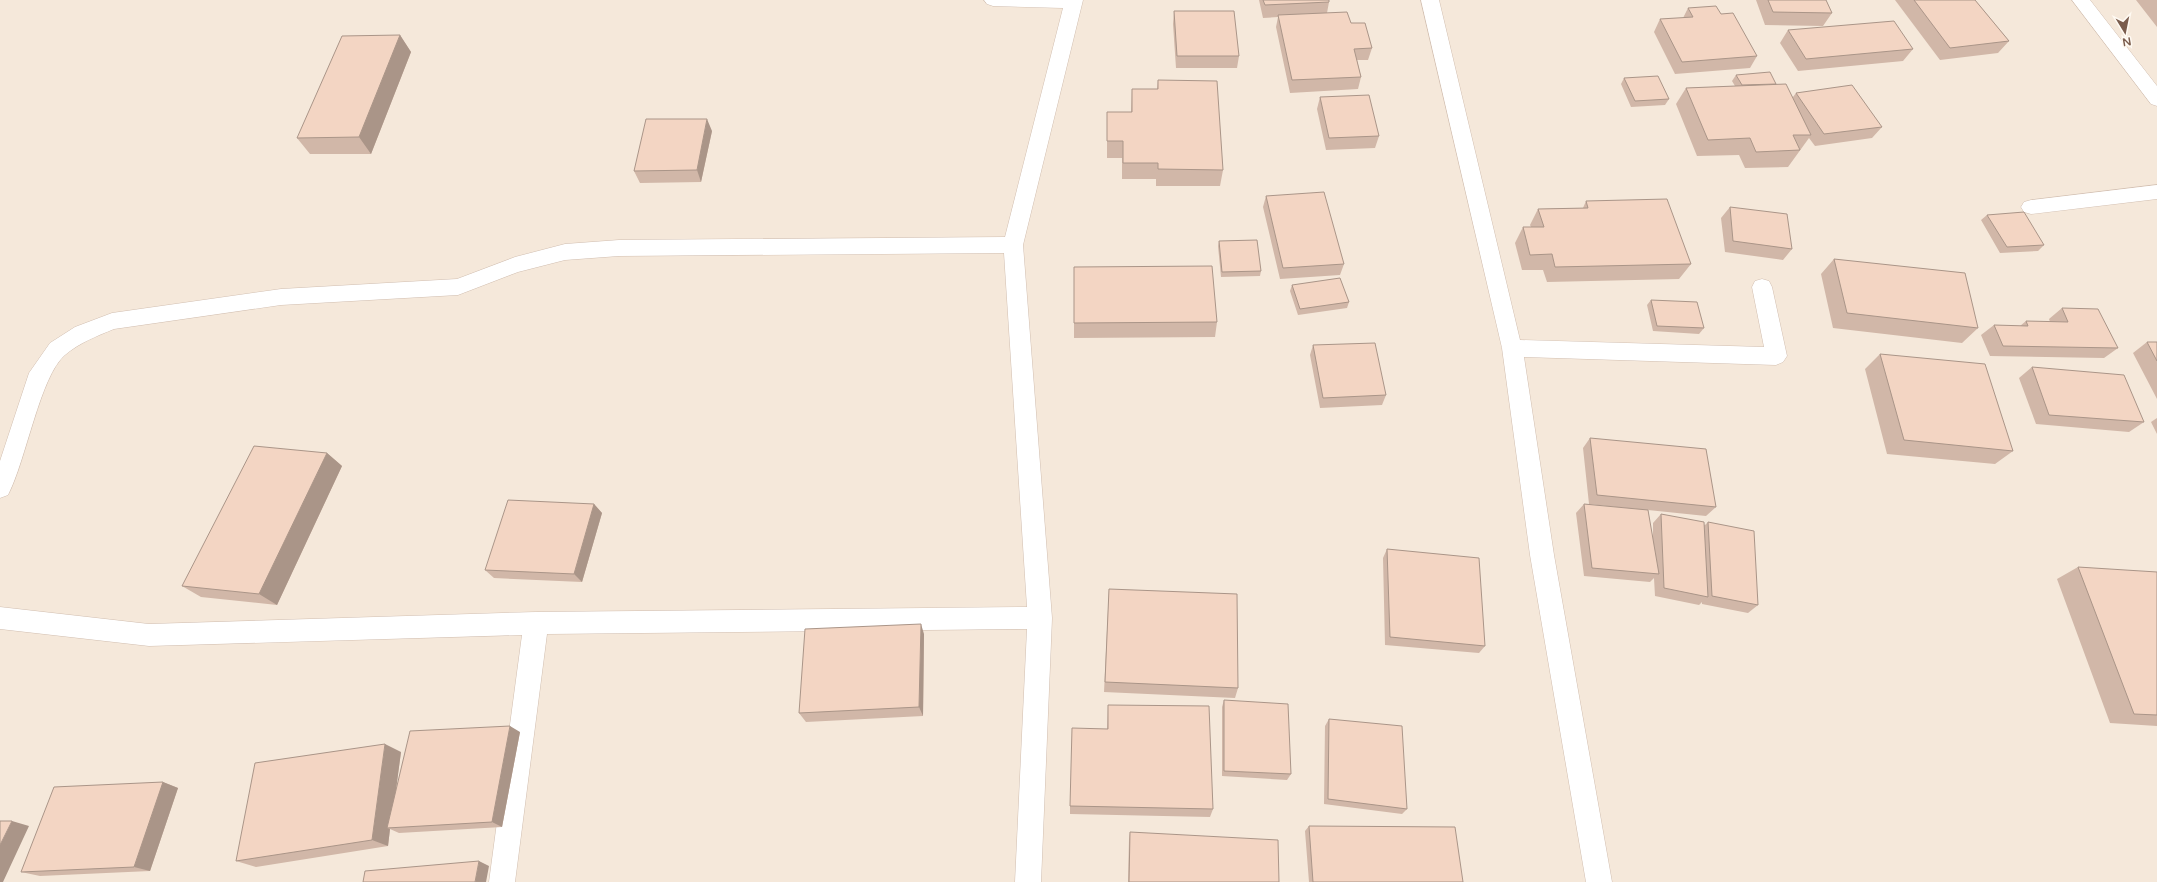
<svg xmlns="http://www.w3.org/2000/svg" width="2157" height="882" viewBox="0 0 2157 882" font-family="'Varela Round',sans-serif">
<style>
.residential{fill:#f5e8da}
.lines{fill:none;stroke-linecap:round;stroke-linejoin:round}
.minor-casing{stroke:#d1beb0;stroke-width:1}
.minor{fill:#fff;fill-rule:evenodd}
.wall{fill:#d1b7a8}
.shaded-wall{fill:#aa9588}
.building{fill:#f3d5c3;stroke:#aa9588}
</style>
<rect width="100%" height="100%" fill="#fdf6ec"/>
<!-- residential -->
<path class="residential" d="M0,0h2157v882h-2157z"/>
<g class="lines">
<defs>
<path id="minor" d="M984,0h99l-60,245 29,373 -11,264h-26l12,-253 -480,5 -32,248h-26l33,-247 -373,11 -149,-17v-22l149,17 387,-12 491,-5 -23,-354 -385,3 -54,4 -47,12 -60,23 -177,10 -167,24c-17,7 -35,14 -49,26 -25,21 -39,106 -57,140l-8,3v-37l29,-88 21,-30 25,-16 37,-14 169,-24 176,-10 58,-22 50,-13 54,-4 386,-3 58,-229 -70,-2 -6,-2z
M1421,0h18l81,340 244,7 -12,-60 3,-6 7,-2 7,2 3,6 15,69 -4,6 -7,3 -252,-8 30,198 58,327h-26l-56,-327 -28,-207z
M2072,0h18l67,86v20l-6,-2z
M2157,185v14l-126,15 -7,-2 -3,-5 3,-5 7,-2z"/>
</defs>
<!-- minor casing -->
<use href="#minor" class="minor-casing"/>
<!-- minor -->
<use href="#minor" class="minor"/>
</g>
<!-- wall -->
<path class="wall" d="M1259,0h70v2l-2,11 24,10 21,25 -4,12h-11l4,17 -3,12 -68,4 -14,-66 2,-10 -15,1z
M1756,0h70l6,13 -9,13 -58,-1z
M1895,0h80l34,41 -11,12 -58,7z
M2136,0h21v27z
M1688,8l33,6 36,42 -7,12 -75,6 -21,-42 6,-13 23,-1z
M1174,11l65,45 -2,12h-61l-3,-44z
M1788,30l125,19 -10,12 -105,10 -18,-28z
M400,35l11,17 -40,102h-61l-13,-16z
M1736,75l40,9 17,13 3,-4 86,34 -10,11 -57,8 -6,-8 -21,29 -43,1 -6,-13 -42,1 -21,-52 10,-16 49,-2 -3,-5z
M1624,78l45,21 -4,6 -34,2 -10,-23z
M1158,80l65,90 -3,16h-64v-7h-34v-21h-15v-46h24l1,-23h25z
M1320,97l59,39 -4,12 -49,2 -9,-41z
M712,131l-11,51 -61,1 -6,-12z
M1266,196l78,68 -4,11 -60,4 -17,-72z
M1586,201l105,63 -12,15 -132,3 -4,-12h-21l-7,-27 8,-16h8l-1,-2 8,-16 45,-1z
M1730,207l62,42 -9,11 -58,-8 -4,-34z
M1987,215l57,30 -6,6 -38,2 -19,-33z
M1219,241l42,30 -1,5 -39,1 -3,-31z
M1834,259l144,69 -16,15 -129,-15 -12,-54z
M1074,267l143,55 -2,15 -141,1z
M1292,285l57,17 -2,6 -49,7 -8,-24z
M1651,300l53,28 -5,6 -46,-3 -6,-26z
M2062,308l56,40 -14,10 -114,-2 -9,-21 13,-10 26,1 6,-5 24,1 -1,-3z
M2147,342h10v57l-24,-46z
M1313,345l73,50 -4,10 -62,3 -10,-53z
M1880,354l133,97 -18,13 -108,-10 -22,-85z
M2032,367l112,55 -15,10 -93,-8 -17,-46z
M2157,418v16l-6,-12z
M1590,438l126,69 -10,9 -58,-6 5,32v-19l8,-9 44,11 3,-3 50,83 -10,8 -46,-9v-2l-3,3 -44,-9 -1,-18 -4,4 -66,-6 -8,-63 8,-9 40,4 -35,-4 -6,-56z
M327,453l15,13 -65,139 -76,-8 -19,-11z
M594,504l8,9 -20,69 -88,-4 -9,-8z
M1387,549l98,97 -6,7 -94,-8 -2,-87z
M2078,567l79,6v153l-47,-3 -53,-144z
M1109,589l129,99 -3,10 -131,-6z
M924,634l-1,82 -117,6 -7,-9z
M1224,700l67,74 -4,6 -65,-4v-69z
M1108,705l105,104 -3,8 -140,-3v-8l37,-77z
M1329,719l78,90 -5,5 -78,-10 1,-78z
M520,732l-18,95 -103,6 -9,-4 -2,17 -132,21 -20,-6 165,-109 -6,43z
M163,782l15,6 -28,83 -110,5 -19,-4z
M1309,826l154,56h-154l-4,-51z
M1130,832l149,50h-151l1,-43z"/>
<!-- shaded-wall -->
<path class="shaded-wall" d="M400,35l11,17 -40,102 -12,-17z
M707,119l5,12 -11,51 -4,-12z
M327,453l15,13 -65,139 -18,-11z
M594,504l8,9 -20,69 -8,-8z
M921,624l3,10 -1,82 -4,-9z
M510,726l10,6 -18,95 -10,-5z
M385,744l16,8 -10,76h-4l3,1 -2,17 -16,-6z
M163,782l15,6 -28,83 -16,-4z
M12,821l17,5 -26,56h-3v-37z
M479,861l10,5 -3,16h-11z"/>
<!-- building -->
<path class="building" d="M1263,0h66v2l-64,3z
M1768,0h58l6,13 -59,-1z
M1914,0h61l34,41 -59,7z
M1716,6l5,8 12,-1 24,43 -75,6 -22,-43 33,-2 -5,-9z
M1174,11h60l5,45h-62z
M1347,12l4,11h14l7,25 -18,1 7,28 -69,3 -14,-65z
M1894,21l19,28 -107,10 -18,-29z
M400,35l-41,102 -62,1 45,-102z
M1770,72l6,12 -34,1 -6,-10z
M1658,76l11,23 -34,2 -11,-23z
M1158,80l59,1 6,89 -65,-1v-6h-35v-22h-16v-29h25v-23h26z
M1786,84l25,51h-18l7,15 -44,2 -6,-14 -42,2 -22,-52z
M1852,85l30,42 -58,7 -28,-41z
M1369,95l10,41 -50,2 -9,-41z
M646,119h61l-10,51 -63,1z
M1324,192l20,72 -61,4 -17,-72z
M1667,199l24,65 -136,3 -3,-13 -22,1 -7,-28h21l-6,-18 50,-1 -2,-7z
M1730,207l57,7 5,35 -59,-8z
M2024,212l20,33 -37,2 -20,-32z
M1257,240l4,31 -39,1 -3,-31z
M1834,259l131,14 13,55 -131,-15z
M1212,266l5,56 -143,1v-56z
M1340,278l9,24 -49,7 -8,-24z
M1651,300l46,2 7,26 -47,-2z
M2062,308l36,1 20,39 -115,-2 -9,-21 34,1 -2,-5 42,1z
M2147,342h10v19z
M1375,343l11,52 -63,3 -10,-53z
M1880,354l105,10 28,87 -109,-11z
M2032,367l92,8 20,47 -95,-7z
M1590,438l116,11 10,58 -119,-12z
M254,446l73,7 -68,141 -77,-8z
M508,500l86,4 -20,70 -89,-4z
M1584,504l64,6 11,64 -67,-6z
M1661,514l43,8 4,75 -44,-9z
M1708,522l46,9 4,74 -46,-9z
M1387,549l92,9 6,88 -95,-9z
M2078,567l79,5v143l-23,-1z
M1109,589l128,5 1,94 -133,-6z
M921,624l-2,83 -120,6 6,-84z
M1224,700l64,4 3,70 -67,-3z
M1108,705l101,1 4,103 -143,-3 2,-78 36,1z
M1329,719l73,7 5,83 -79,-10z
M510,726l-18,96 -105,6 23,-97z
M385,744l-13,96 -136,21 19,-98z
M163,782l-29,85 -113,5 33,-85z
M0,821h12l-12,24z
M1309,826l146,1 8,55h-150z
M1130,832l148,8 1,42h-150z
M479,861l-4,21h-112l2,-11z"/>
<!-- north arrow -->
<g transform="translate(2125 32) rotate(170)" stroke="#fffaf3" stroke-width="3" paint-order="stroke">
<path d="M0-3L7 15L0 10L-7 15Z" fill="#7a5c4d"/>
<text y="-6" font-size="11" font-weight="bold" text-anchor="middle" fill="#7a5c4d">N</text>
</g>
</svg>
